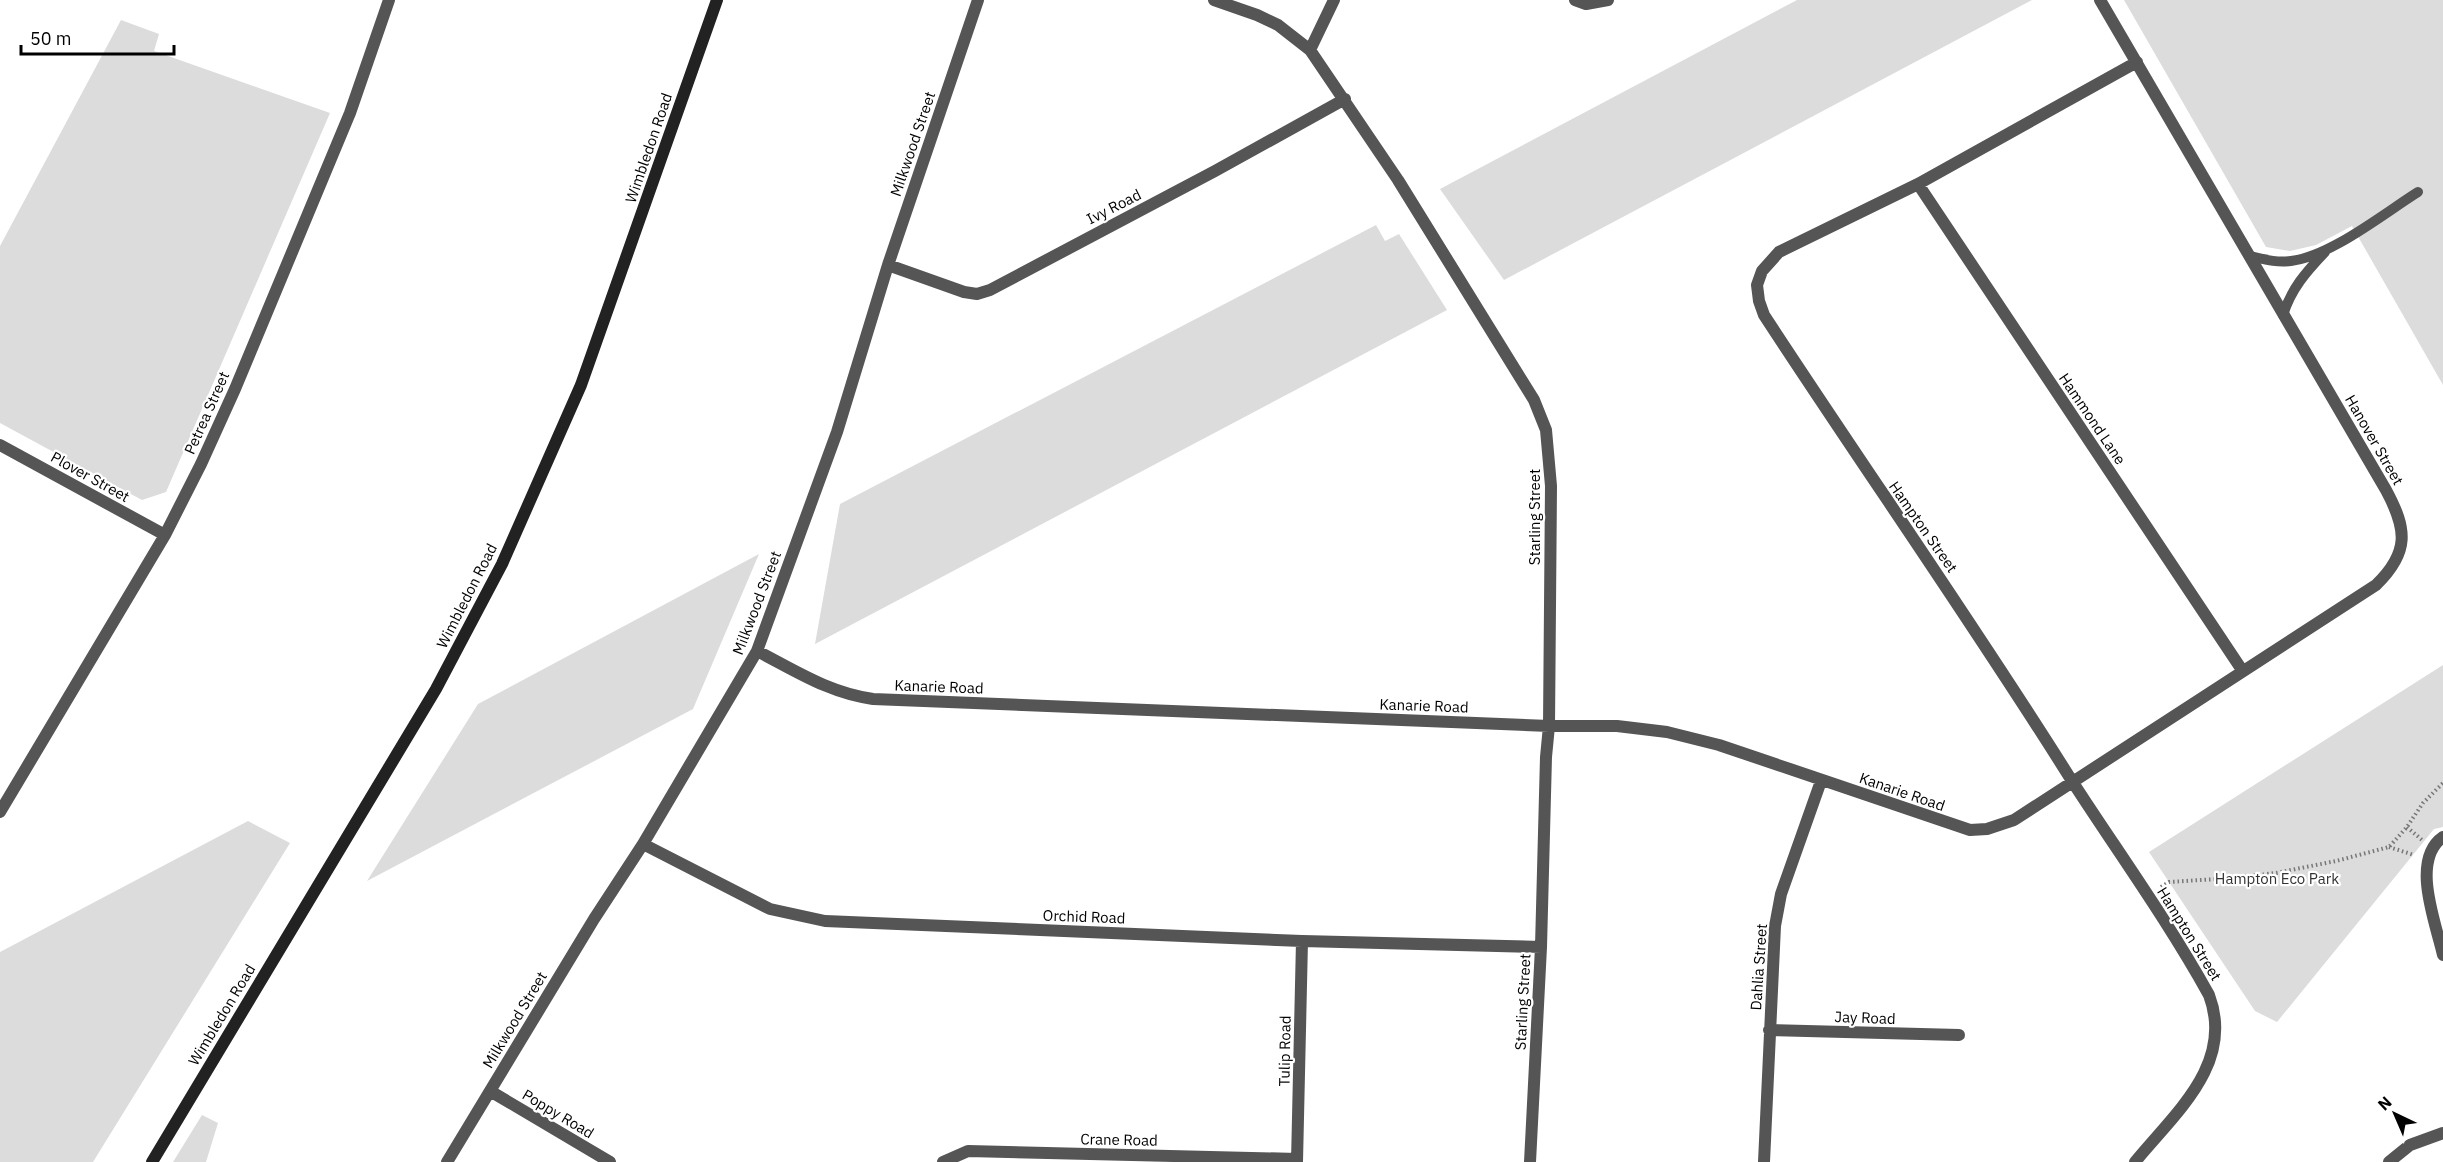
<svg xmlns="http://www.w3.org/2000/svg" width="2443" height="1162" viewBox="0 0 2443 1162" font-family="'IBM Plex Sans',sans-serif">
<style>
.green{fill:#dcdcdc}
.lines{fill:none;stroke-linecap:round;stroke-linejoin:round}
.path{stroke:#777;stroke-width:4;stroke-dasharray:1.5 3;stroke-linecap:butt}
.lane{stroke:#555;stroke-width:10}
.street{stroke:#555;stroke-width:12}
.secondary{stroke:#222;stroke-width:12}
.labels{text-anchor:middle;stroke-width:4.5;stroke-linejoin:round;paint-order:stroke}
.street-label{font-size:15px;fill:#000;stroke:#fff}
.park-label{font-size:15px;fill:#333;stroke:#fff}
</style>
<rect width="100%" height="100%" fill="#fff"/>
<!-- green -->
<path class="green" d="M1797,0h235l-528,280 -64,-91z
M2124,0h319v385l-91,-159 -36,19 -26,6 -24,-4z
M121,20l38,14 -5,17 176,62 -164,379 -24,8 -142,-77v-177z
M1376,225l9,16 14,-7 48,76 -632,334 25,-140z
M759,554l-66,155 -326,172 111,-177z
M2443,665v162l-9,2 -157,193 -22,-11 -106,-159z
M248,821l42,22 -197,319h-93v-210z
M202,1115l16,8 -12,39h-33z"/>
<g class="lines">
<!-- path -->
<path class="path" d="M2407,827l15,13
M2389,847l25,8
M2161,887l8,-5 64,-4 43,-5 60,-12 53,-14 18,-20 16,-24 20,-20"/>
<!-- lane -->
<path class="lane" d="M2249,256c14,3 27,7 42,5 40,-5 92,-47 127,-69
M2283,315c8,-26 23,-43 42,-63"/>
<!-- street -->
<path class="street" d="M1214,0l43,15 21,10 32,25 88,130 136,220 12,30 5,56 -2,240 -3,31 -5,190 -11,215
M1575,0l11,4 22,-4
M1310,50l24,-50
M1918,184l324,486
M888,265l76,27 13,2 13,-4 225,-119 130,-72
M0,445l165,90
M757,651c39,20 72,42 116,48l676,27h68l50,6 52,13 251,85 17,-1 27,-9 362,-235c34,-33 31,-56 10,-95l-286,-490
M0,812l165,-277 36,-71 34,-75 115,-276 39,-113
M2443,837c-33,23 -7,86 0,118
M643,844l127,65 55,12 477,20 239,6
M1769,1030l190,5
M490,1091l120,71
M447,1162l147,-243 49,-75 114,-193 80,-219 51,-167 90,-265
M943,1162l25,-11 329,8
M1297,1162l5,-221
M1764,1162l11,-236 6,-32 40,-113
M2135,1162c40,-49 100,-98 74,-167 -41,-74 -91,-143 -137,-214 -99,-158 -206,-310 -308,-466l-5,-14 -2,-16 5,-14 17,-19 139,-68 219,-122
M2389,1162l21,-17 33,-12"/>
<!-- secondary -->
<path class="secondary" d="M152,1162l284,-473 66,-125 79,-179 136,-385"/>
</g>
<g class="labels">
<!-- street labels -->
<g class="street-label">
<text transform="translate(913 144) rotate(-71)" y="5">Milkwood Street</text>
<text transform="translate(649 148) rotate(-71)" y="5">Wimbledon Road</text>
<text transform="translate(1114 207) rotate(-27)" y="5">Ivy Road</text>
<text transform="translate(207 413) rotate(-66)" y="5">Petrea Street</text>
<text transform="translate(2092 419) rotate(56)" y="5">Hammond Lane</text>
<text transform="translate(2374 440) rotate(60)" y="5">Hanover Street</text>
<text transform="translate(90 477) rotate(29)" y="5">Plover Street</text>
<text transform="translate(1535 517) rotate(-90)" y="5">Starling Street</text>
<text transform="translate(1923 527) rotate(55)" y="5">Hampton Street</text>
<text transform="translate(467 596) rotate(-63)" y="5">Wimbledon Road</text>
<text transform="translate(757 603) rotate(-69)" y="5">Milkwood Street</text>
<text transform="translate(939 687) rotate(2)" y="5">Kanarie Road</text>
<text transform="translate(1424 706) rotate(2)" y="5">Kanarie Road</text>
<text transform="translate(1902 792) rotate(19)" y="5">Kanarie Road</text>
<text transform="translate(1084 917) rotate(2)" y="5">Orchid Road</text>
<text transform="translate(2189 934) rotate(58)" y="5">Hampton Street</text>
<text transform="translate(1759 967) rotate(-86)" y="5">Dahlia Street</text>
<text transform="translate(1523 1002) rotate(-87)" y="5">Starling Street</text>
<text transform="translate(222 1015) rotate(-59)" y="5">Wimbledon Road</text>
<text transform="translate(1865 1018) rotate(2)" y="5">Jay Road</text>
<text transform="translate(515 1020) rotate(-59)" y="5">Milkwood Street</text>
<text transform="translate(1285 1051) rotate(-89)" y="5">Tulip Road</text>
<text transform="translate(558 1114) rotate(31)" y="5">Poppy Road</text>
<text transform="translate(1119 1140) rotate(1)" y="5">Crane Road</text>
</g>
<!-- park labels -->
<g class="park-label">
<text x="2277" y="884">Hampton Eco Park</text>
</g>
</g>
<!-- north arrow -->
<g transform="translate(2395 1114) rotate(316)" stroke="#ffffff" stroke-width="4.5" paint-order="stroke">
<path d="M0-4.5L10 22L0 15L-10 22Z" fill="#000000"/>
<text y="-9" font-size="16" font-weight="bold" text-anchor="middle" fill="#000000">N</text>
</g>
<!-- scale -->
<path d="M21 45v9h153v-9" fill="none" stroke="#000000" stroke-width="3"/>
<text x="30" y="45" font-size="18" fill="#000000" stroke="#ffffff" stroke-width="4.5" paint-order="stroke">50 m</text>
</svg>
